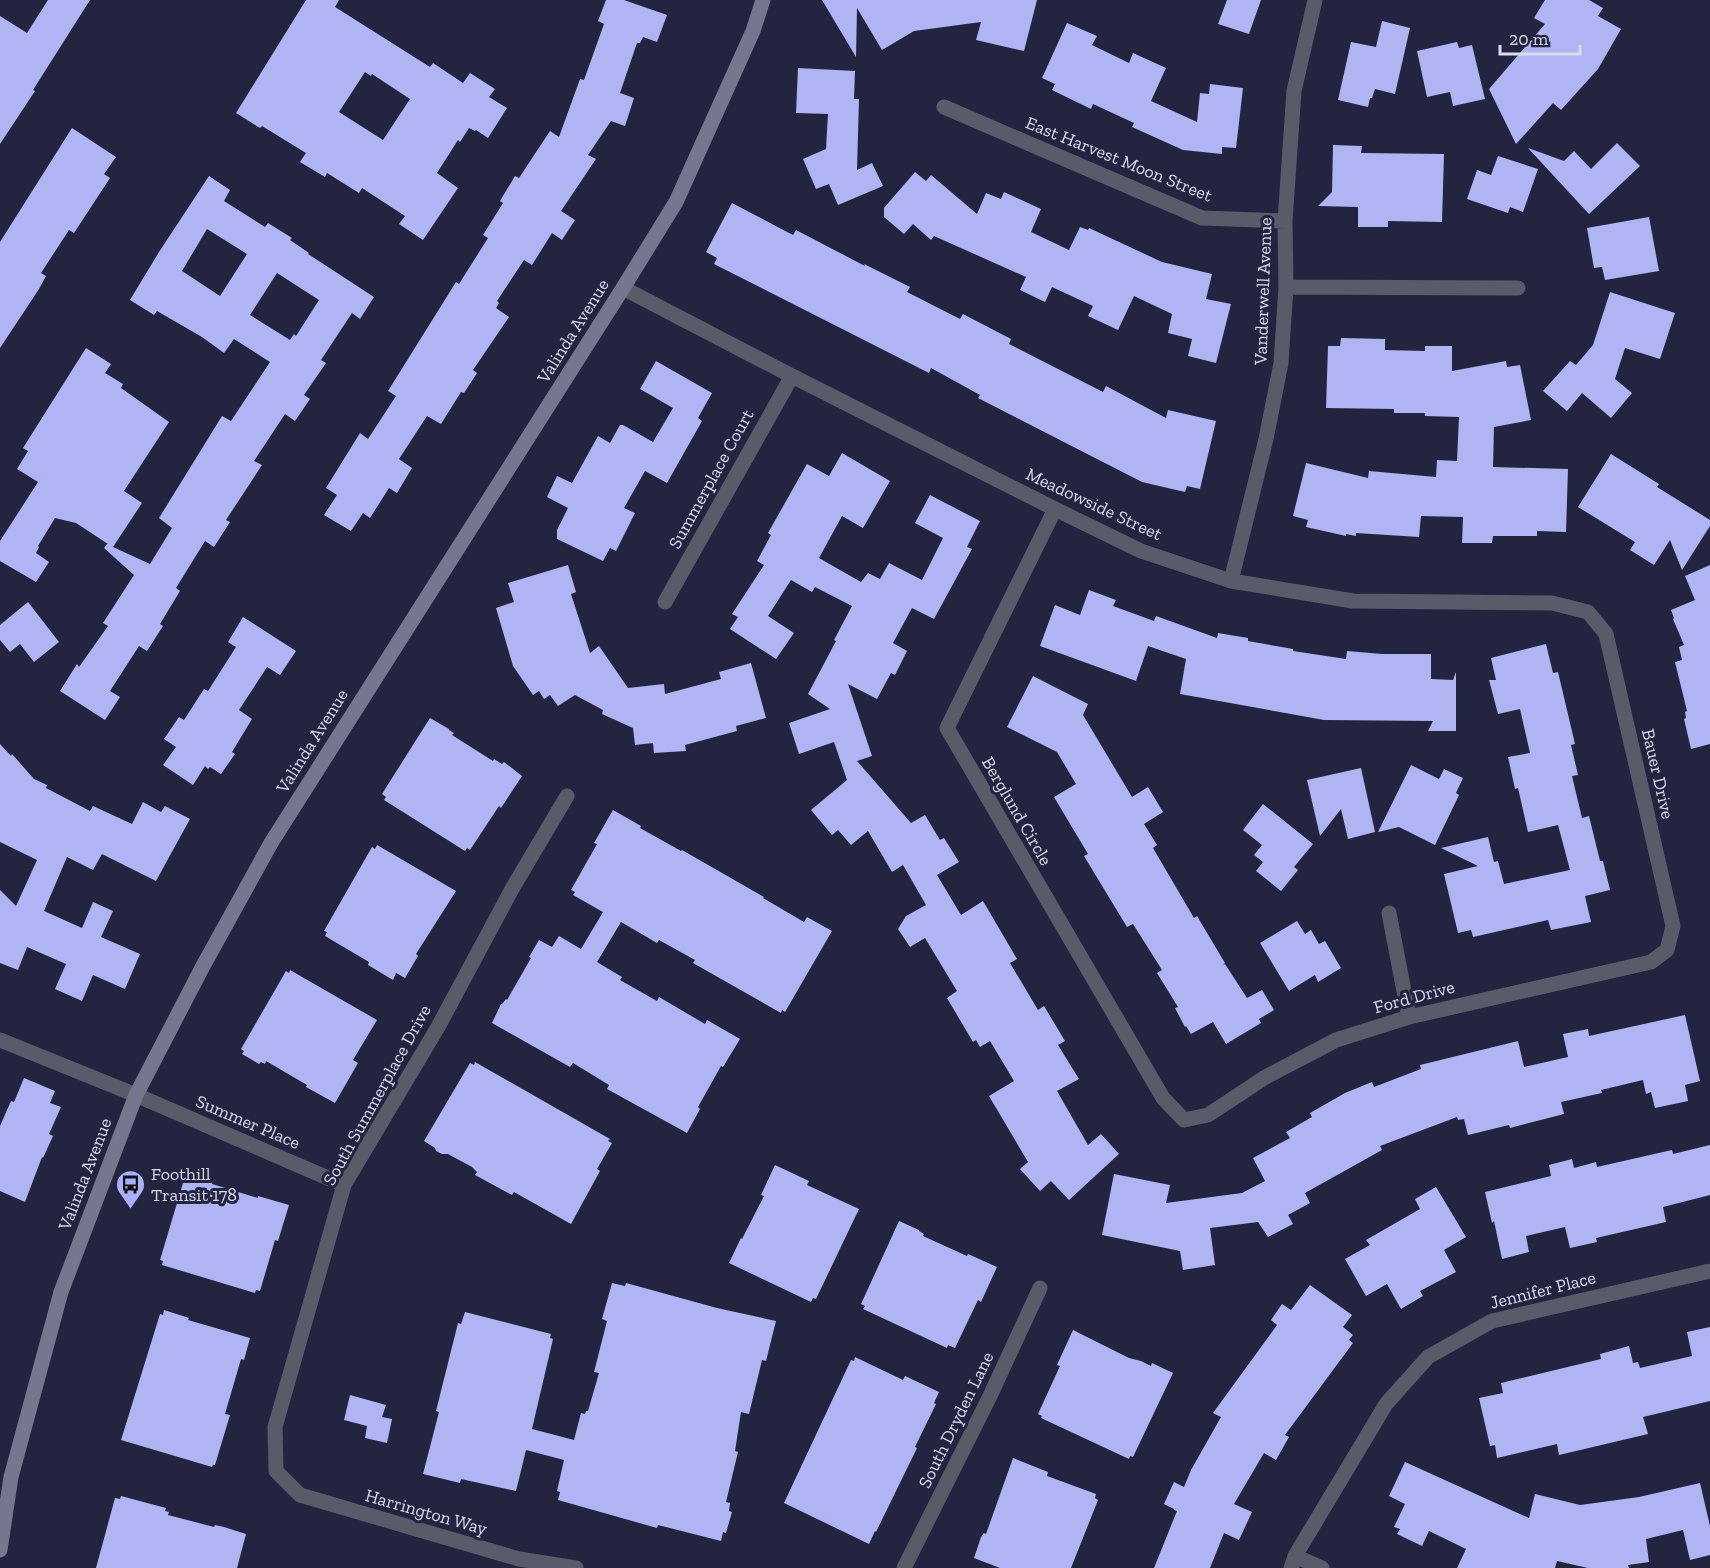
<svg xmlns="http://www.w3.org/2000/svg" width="1710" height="1568" viewBox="0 0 1710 1568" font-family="'Zilla Slab',serif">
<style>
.building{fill:#afb4f3;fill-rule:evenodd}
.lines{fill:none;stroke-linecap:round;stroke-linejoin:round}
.street{stroke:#595b68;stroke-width:15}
.secondary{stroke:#74778d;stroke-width:15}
.labels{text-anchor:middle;stroke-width:6;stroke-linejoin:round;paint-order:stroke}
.street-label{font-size:18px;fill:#d9dced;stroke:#232540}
.poi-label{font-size:18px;fill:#d9dced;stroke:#232540;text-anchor:start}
</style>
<rect width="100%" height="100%" fill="#232540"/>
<!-- building -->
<path class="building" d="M48,0h42l-57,90 2,1 -35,53v-128l27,17z
M306,0h33l-4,7 95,60 3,-4 30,20 7,-10 25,16 -6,8 18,11 -19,30 -12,-8 -1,1 -6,-3 -9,14 -2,-2 -21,33 21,15 -35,52 -24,-16 6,-8 -43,-28 -3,5 -32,-20 -2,4 -25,-15 6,-9 -44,-27 -2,2 -24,-15zM365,72l6,4 1,-2 38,25 -27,41 -44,-28z
M606,0h18l43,15 -10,27 -14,-5 -3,6h-3l-17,50 14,5 -9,28 -14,-5 -23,34 8,4 -35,52 14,9 -13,20 -10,-7 -20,32 -8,-5 -27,41 2,2 -3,5 13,9 -36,53 4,3 -13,20 -3,-1 -20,32 -14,-8 -28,43 13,9 -15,25 -8,-5 -19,30 -7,-5 -12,18 -27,-16 13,-20 -11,-7 34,-55 8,6 28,-43 -8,-5 68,-109 3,2 29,-46 -5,-3 20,-32 -3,-2 15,-25 4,2 31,-47 9,6 21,-58 4,1 20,-56 -6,-3z
M822,0h215l-13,51 -48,-11 5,-18 -67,9 -32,19 -25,-42 -1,49z
M1227,0h34l-12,34 -31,-10z
M1545,0h44l14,8 -5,8 23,13 -23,40 -37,41 -8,-7 -37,41 -27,-55 56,-65 -11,-6z
M1382,21l28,7 -15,66 -20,-5 -3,9h-2l-2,9 -30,-7 13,-58 25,5z
M1067,23l30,13 -5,9 37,18 4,-10 33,15 -15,33 46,21 3,-29 9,1 1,-10 33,4 -7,60 -14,-1v7l-39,-4 -51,-23 2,-4 -41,-19 -2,5 -39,-19 3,-6 -13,-6z
M1457,42l2,6 13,-3 13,54 -32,7 -3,-14 -23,5 -10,-46z
M798,68l57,3 -1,28h5l-2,71 15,-7 11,23 -45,19 -9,-21 -13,5 -13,-30 23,-10 2,-35 -32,-1z
M72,128l44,29 -12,17 6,4 -36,55 -5,-3 -28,43 5,3 -7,13 -39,59v-106z
M1617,143l23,23 -51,48 -61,-66 36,13 10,-10 17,18z
M1333,145l29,1 -1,7 83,1 -2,68 -54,-1v6h-30v-20l-40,-1 14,-14z
M1498,156l40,13 -15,43 -13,-5 -2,6 -41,-14 10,-29 14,5z
M915,172l11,9 5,-6 46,39 9,-21 15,6 3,-7 37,17 -10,23 38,18 11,-23 8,3 1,-2 73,34 50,12 -6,25 25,5 -15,59 -28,-7 4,-17 -24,-6 4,-19 -38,-18 -16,34 -30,-14 5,-10 -41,-19 -7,15 -25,-12 6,-13 -92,-41 -3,4 -18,-16 -9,10 -20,-17v-9z
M209,176l21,14 -6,11 41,26 3,-4 24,15 -2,2 19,13 -1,1 66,43 -14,22 -8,-6 -31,47 5,3 -22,32 6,4 -15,22 -10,-7 -31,47 8,4 -36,55 4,2 -16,25 -9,-6 -29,47 4,3 -20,33 3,2 -16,25 -8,-5 -29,45 10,6 -15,23 -45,-29 17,-27 2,3 29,-41 -5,-3 31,-48 -30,-27 3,-4h1l-32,-21 -21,-5 -17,28 1,1 -3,6 13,9 -13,20 -36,-21v-20l38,-59 -21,-13 11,-18 -5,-3 63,-100 25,16 -6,9 18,11 -2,4 48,34 -45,69 18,12 -29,44 37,17 22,-36 -13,-10 63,-102 9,5 39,-59 -36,-23 -10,14 -22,-16 -45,-26 -3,4 -24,-15 29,-48zM207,229l40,25 -27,42 -38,-25zM277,273l42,27 -23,36 -2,-2 -4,6 -40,-25z
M732,203l61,32 3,-5 69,36 -1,-2 46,23 -3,5 53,27 3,-5 48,25 -2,5 94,48 3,-6 60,32 2,-8 48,11 -16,68 -13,-3 -2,6 -43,-10 -164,-84 2,-3 -49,-27 -2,5 -215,-109 3,-6 -11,-6z
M1649,217l10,54 -54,9 -3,-13 -8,1 -7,-40z
M1610,292l65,21 -15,46 -35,-11 -10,31 17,14 -21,25 -29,-25 -15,18 -24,-20 27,-30 6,4 17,-20z
M1341,338l44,1v11l40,1v-5h27v25l54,-10 1,6 13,-2 11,55 -37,7 -1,40 75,2 -2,63 -29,-1v5h-44l-1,7h-30l1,-26 -42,-1 -2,21 -63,-4v3l-10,-2v2l-40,-9 2,-7 -15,-4 13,-53 62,15 1,-7 67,6 1,-17 20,1 2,-44 -34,-1v-3h-31v-4l-68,-1 2,-62h12z
M656,361l56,32 -14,25 4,3 -35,62 -22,-12 -21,37 11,5 -19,38 -6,-3 -7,13 -46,-22v-9l11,-22 -21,-11 10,-21 15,7 26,-47 12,7 10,-18h3l30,17 20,-34 -33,-19z
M842,453l48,28 -27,47 -21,-12 -23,42 42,24 7,-9 12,6 9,-16 33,17 21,-42 -28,-15 15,-28 50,26 -13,26 5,2 -38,70 -22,-11 -19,35 14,8 -12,24 -4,-2 -14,26 -29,-15 24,72 -15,5 54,62 14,-8 15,25 4,-2 15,24 -22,13 24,40 22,-14 34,58 -7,4 28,47 6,-4 21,35 -7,4 21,34 -22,12 31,54 13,-11 18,20 -50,46 -18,-19 -11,10 -20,-22 8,-7 -39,-66 25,-15 -24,-40 -10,6 -4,-7 -3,2 -26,-44 10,-7 -32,-53 -15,9 -12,-18 8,-13 20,-11 -23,-40 -11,7 -24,-41 -17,14 -13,-15 -6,5 -21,-25 36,-30 -13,-38 -35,12 -10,-31 41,-14 -22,-15 28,-53 -2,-1 18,-34 -37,-19 -3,5 -21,-12 -23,36 26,17 -18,26 -46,-30 8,-12 -6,-3 32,-49 -7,-4 14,-26 -3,-2 39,-69 22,12z
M1611,454l48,30 -2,3 53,33v6l-28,44 -12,-30 -16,25 -24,-15 5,-8 -57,-35z
M568,565l8,27 -5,2 19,59 9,-7 29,42 36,-4 1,10 56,-15 -2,-7 32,-9 15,55 -30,8 1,5 -52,14 1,6 -32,2 -1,-10 -18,2 -2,-17 -31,-14 1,-4 -28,-15 -17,11 -8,-11 -6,4 -5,-8 -6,4 -20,-29 -17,-58 18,-6 -6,-19z
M1710,565v179l-19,5 -7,-30 2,-1 -1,-6 2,-1 -12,-49 7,-2 -3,-13 5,-2 -11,-26 1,-1 -3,-8 24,-10 -10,-24z
M1089,590l27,10 -3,6 41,15 2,-5 61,22 1,-5 30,5v3l45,8v2l53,8 1,-8 35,3h49v25l22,1 3,-8v59h-28l5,-10 -109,-1 -144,-26 6,-35 -38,-13 -12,35 -96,-35 15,-41 25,10z
M28,602l31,40 -25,20 -14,-18 -10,8 -10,-12v-15z
M243,617l53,34 -16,24 -13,-8 -28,43 13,9 -20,33 3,2 -14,20 -11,-7 -2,2 -3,-3 -12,19 -30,-20 13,-18 -12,-8 15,-22 5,3 20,-31 4,2 28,-44 -8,-5z
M1546,644l7,29 5,-1 17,72 -4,1 7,30 -6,1 10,42 7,-2 11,45h3l7,29 -25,6 6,26 -40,8 -3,-10 -75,17 -2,-7 -13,3 -14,-59 34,-8 -37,-18 47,-11 6,25 4,-1 6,23 66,-14 -12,-45 -30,7 -10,-44 -3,1 -7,-32 22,-4 -10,-44 -22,5 -9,-34h7l-5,-22z
M1033,676l55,28 -5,11 49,82 16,-10 15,25 -19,12 13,21 -4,3 41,70 3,-2 28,47 -3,3 3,-2 22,34 15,-8 12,20 -15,9 2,4 -35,21 -13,-22 -22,12 -5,-8 -1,1 -10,-19 3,-1 -21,-34 5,-3 -29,-46 -6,3 -43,-71 4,-2 -34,-57 22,-13 -19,-32 -50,-25z
M430,718l19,11v1l5,3 -2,2 41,26 1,-2 8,5 2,-2 18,14 -21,32 -2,-2 -29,44 -3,-2 -2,3 -81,-51 2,-3 -4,-3z
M0,744l11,12 1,-2 22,25 13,6 -1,3 44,23 3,-5 39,18 11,-22 18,10 4,-6 25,13 -34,62 -54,-27 -9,16 -26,-13 -23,54 38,17 11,-26 20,9 -12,26 39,17 -15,35 -32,-14 -11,26 -27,-12 11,-25 -39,-17 -9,23 -18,-7v-73l16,16 21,-46 -37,-18z
M1411,765l28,14 5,-10 19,9 -7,15 3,2 -24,50 -36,-18 -21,5z
M1361,768l14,64 -27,7 -7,-30 -21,27 -13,-56z
M1263,804l50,40 -19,23 4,3 -17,21 -25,-20 7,-9 -9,-7 8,-10 -19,-15z
M613,810l28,16 -1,2 41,23 1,-1 82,47 -1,1 41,24 3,-5 25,14 -47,81 -3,-2 -1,3 -88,-50 2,-3 -36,-20 -2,3 -36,-21 -24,40 25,15 -2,3 37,21 2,-4 46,27 2,-4 33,19 -17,28 -2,-1 -23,41 2,2 -13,24 -80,-44 2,-4 -36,-22 -3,4 -78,-44 9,-19h1l4,-5 1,1 24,-42 -2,-1 10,-17 13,7 7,-11 22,13 22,-37 -30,-17 2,-3 -4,-2 26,-46 -3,-1z
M377,845l79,46 -40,63 2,2 -13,22 -9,-5 -3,7 -25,-15 1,-3 -44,-26 2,-4 -3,-1 48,-84 3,2z
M1297,921l8,13 6,-4 8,14 6,-3 16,27 -23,14 -3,-7 -26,16 -29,-48z
M290,970l87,50 -24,40 5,3 -23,40 -29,-16 1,-2 -41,-24 -1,3 -4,-2 -2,2 -17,-10 2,-3 -3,-2 45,-78 3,2z
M1685,1015l15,66 -15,4 3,16 -33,7 -4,-16 -5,2 -3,-14 -42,10 1,3 -41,9 3,12 -54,14 -1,-3 -41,10 -4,-16 -6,1 -1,-3 -77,29 2,4 -77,43 5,10 -22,12 5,9 -25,13 -10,-15 -48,6 5,37 -32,5 -3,-19 -78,-16 12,-61 56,11 -4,18 76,-10 23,-12 -12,-23 37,-20 -4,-6 26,-15 -2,-4 35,-20 27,-11 2,5 47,-18 -1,-4 98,-24 6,26 44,-10 -5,-23 25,-5 1,7z
M475,1062l135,77 -2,2 4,2 -15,26 3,2 -29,53 -57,-32 -2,3 -37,-20 2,-3 -5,-5 -24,-13h-6l-6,-3 -1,-3 -11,-7 46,-78 4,2z
M24,1078l31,13 -5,12 11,4 -12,27 4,2 -10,22 -1,-1 -17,45 -25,-11v-65l11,-25 3,1z
M1710,1145v50l-47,12 3,15 -70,16 1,4 -27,6 -5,-21 -39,9 3,16 -27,7 -8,-38 -2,2 -7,-31 66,-16 -2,-11 23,-6 2,9 22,-6 1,5 75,-17 1,4z
M775,1165l34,16 -2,4 52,24 -43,90 -3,-1 -2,4 -82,-39 12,-25 1,1 22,-43 -3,-1z
M186,1173l26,9v2l46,14v-2l31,9 -11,36 -3,-1 -15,51 -4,-1 -1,3 -93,-28 1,-4 -3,-1z
M1436,1187l30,50 -22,13 12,22 -36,19 3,5 -22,13 -14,-25 -21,12 -21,-37 25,-14 -4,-5 54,-31 -5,-10z
M899,1221l20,9v1l5,3 -1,2 44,20 1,-2 29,13 -16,35 -3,-2 -23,48 -7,-3 -1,3 -84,-39 2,-3 -4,-2z
M612,1283l13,3 1,-3 91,25 59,13 -10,40 -4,-1 -13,54 -8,-2 -6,39 3,1 -12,50 4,1 -1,8 3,1 -6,21 -3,-1 -2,9 -63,-16 -1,3 -99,-28 2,-8 -3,-1 7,-31 -38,-10 -10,41 -55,-12 -1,4 -37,-9 16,-62 -3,-1 22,-88 3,1 4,-12 86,22 -1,4 3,1 -21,90 42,11 7,-27 4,1 1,-3h2l11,-38 -5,-1 13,-51 -5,-2z
M1310,1285l42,30 -9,12 10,8 -4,5 4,3 -68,92 4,2 -13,23 -12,-7 -30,51 18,8 -13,28 -15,-7 -14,35h-56l23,-57 -3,-1v-1l-10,-5 10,-22 10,5 7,-17 30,-53 -8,-4 64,-88 -6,-5 11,-16 9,6z
M164,1310l25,8 -1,2 62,18 -6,22 -3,-1 -16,55 5,1 -15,50h-2l-1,2 -91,-27 39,-126 3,1z
M1710,1327v74l-67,16 5,17 -89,21 -2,-11 -60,14 -2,-13 -5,1 -11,-48 24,-5 -2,-10 100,-24 -1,-5 29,-8 4,17 5,-1 2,6 52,-12 -5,-24z
M1073,1330l56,28 12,3 10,5 1,-3 21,10 -40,84 -3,-1 -1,3 -88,-41 1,-2 -4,-2 22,-48 -3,-1z
M855,1357l48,23 2,-4 34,16 -5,11 2,1 -21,43 2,1 -41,84 -1,-1 -6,13 -85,-41 67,-143 3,1z
M350,1395l36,10 -4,12 10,2 -5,24 -22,-5 2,-12 -23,-6z
M1013,1458l35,14 -1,4 49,18 -1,4 3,2 -27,68h-71l-26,-10 7,-21 3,-4 2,1z
M1405,1462l124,56 6,-24 45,11 59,-8 61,-14 10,43v29l-20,5 -7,-30 -37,9 3,23 -21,3 1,3h-41l-31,-7 -2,7h-98l9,-19 -37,-18 -7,15 -25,-12 3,-5 -6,-2 11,-23 -16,-8z
M121,1496l45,12 -1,3 4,1 -1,3 46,12 1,-2 9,2 22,7 -9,34h-141l19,-70 5,1z"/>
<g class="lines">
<!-- street -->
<path class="street" d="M944,107l258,111 83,3
M1286,287l232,1
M623,288l169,88 263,133 86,42 90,30 122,20 199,2 36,9 18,22 67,292 -6,24 -16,12 -242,55 -73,23 -72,38 -56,37 -24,5 -21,-22 -216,-370 108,-219
M1231,581l35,-142 15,-76 5,-76 -1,-66 9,-130 21,-91
M665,602l127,-226
M567,796l-55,93 -74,138 -94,158 -69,242 1,44 24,24 219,64 57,9
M1389,913l20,104
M0,1040l136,55 208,90
M1295,1556l27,12
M904,1568l86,-172 50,-108
M1291,1568l4,-12 91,-152 42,-47 64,-36 218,-50"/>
<!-- secondary -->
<path class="secondary" d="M0,1550l11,-73 50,-185 75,-197 67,-129 68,-123 352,-555 53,-86 77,-171 10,-31"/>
</g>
<!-- icons -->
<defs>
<symbol id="bus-pin" viewBox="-11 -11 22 30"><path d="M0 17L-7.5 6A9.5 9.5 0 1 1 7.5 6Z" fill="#aab0fb" stroke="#232540"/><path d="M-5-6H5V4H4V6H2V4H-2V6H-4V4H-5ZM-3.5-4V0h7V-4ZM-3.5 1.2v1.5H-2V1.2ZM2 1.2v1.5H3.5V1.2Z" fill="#111"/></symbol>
</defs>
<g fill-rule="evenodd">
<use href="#bus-pin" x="114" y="1168" width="33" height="45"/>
</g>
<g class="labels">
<!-- street labels -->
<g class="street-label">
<text transform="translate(1119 159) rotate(22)" y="6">East Harvest Moon Street</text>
<text transform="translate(1263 291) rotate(-88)" y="6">Vanderwell Avenue</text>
<text transform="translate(573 331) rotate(-58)" y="6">Valinda Avenue</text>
<text transform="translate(711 479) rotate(-61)" y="6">Summerplace Court</text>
<text transform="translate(1094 504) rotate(25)" y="6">Meadowside Street</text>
<text transform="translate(312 741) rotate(-58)" y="6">Valinda Avenue</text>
<text transform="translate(1658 774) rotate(77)" y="6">Bauer Drive</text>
<text transform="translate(1017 811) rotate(60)" y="6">Berglund Circle</text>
<text transform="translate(1414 997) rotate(-15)" y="6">Ford Drive</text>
<text transform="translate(377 1095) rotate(-61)" y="6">South Summerplace Drive</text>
<text transform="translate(248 1122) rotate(23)" y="6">Summer Place</text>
<text transform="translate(85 1174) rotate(-69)" y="6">Valinda Avenue</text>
<text transform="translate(1543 1290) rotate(-14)" y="6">Jennifer Place</text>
<text transform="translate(956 1420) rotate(-64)" y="6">South Dryden Lane</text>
<text transform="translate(426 1512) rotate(16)" y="6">Harrington Way</text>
</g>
<!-- poi labels -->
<g class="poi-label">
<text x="151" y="1180">Foothill<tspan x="151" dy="21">Transit 178</tspan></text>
</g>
</g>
<!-- scale -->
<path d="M1500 45v9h80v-9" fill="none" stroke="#d9dced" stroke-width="3"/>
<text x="1509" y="45" font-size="18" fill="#d9dced" stroke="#232540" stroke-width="4.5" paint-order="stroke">20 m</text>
</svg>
